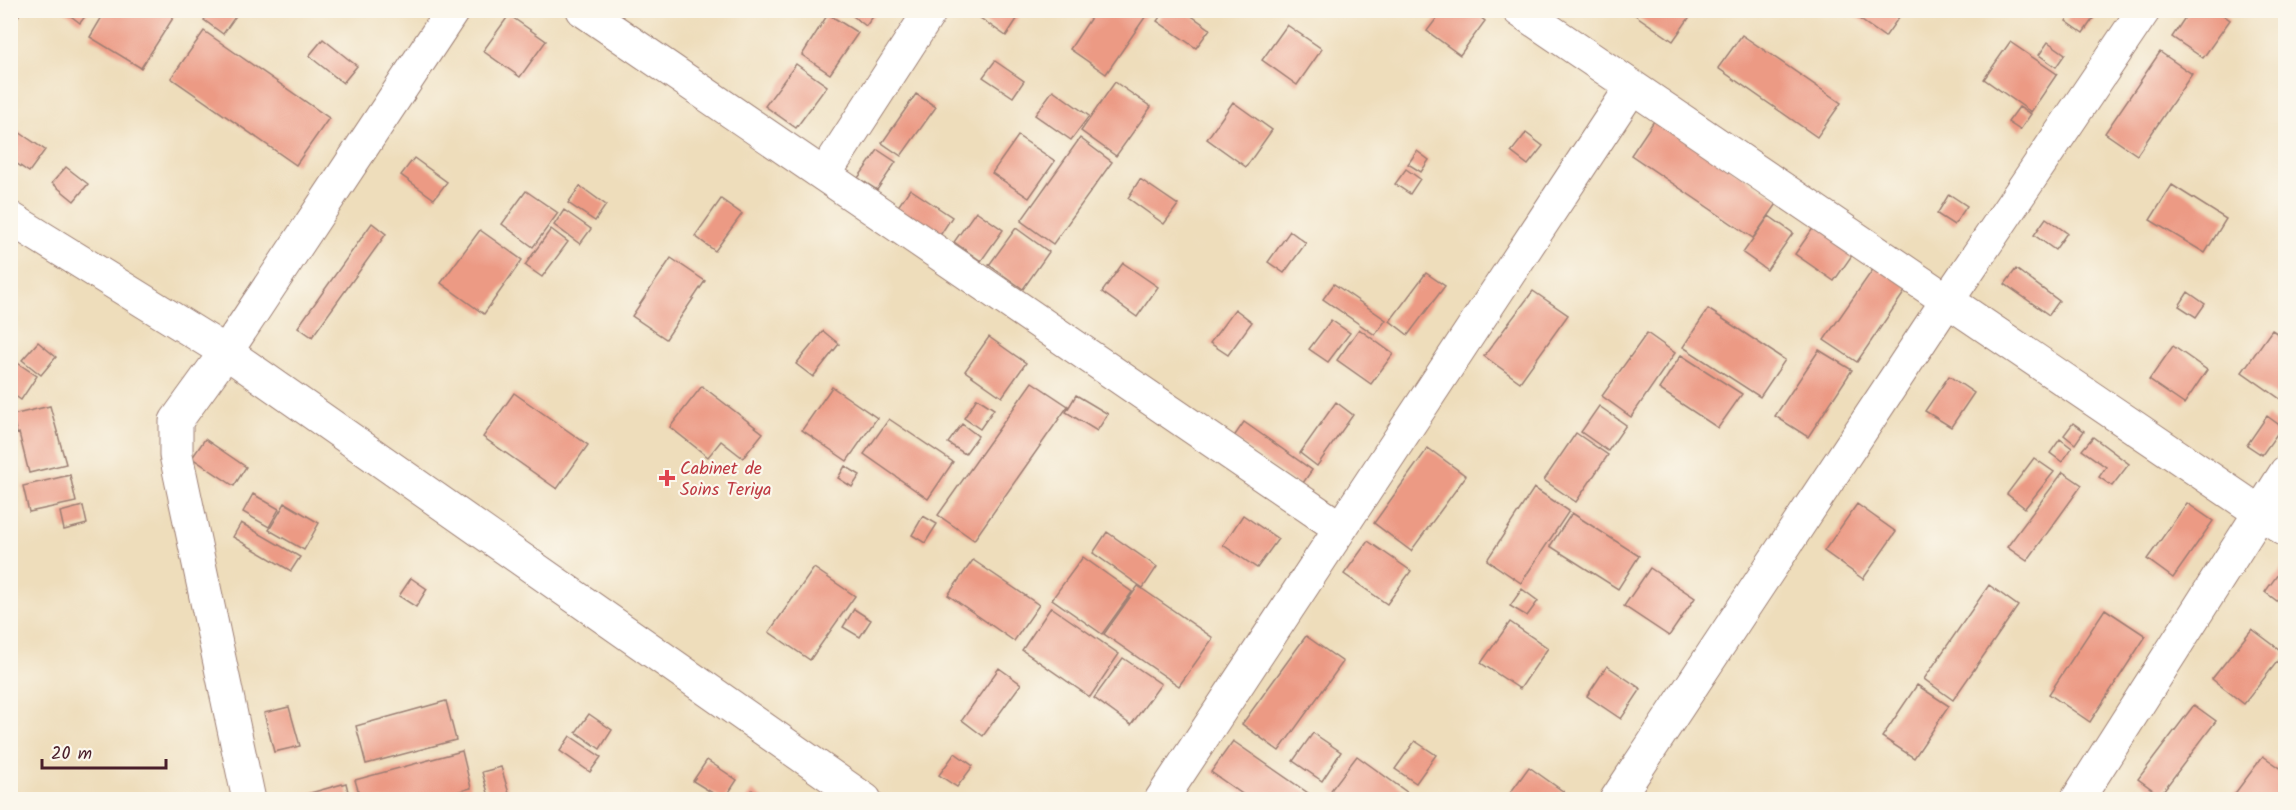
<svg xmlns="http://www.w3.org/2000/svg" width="2296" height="810" viewBox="0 0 2296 810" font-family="Kalam,sans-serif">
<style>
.building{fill:#ec9a84}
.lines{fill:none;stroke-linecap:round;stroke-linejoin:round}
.street-casing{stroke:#9c7e73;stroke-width:35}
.secondary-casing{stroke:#9c7e73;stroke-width:35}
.street{stroke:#fff;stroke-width:33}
.secondary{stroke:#fff;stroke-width:33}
.health-dot{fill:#e0444e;stroke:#fbf7ec;stroke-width:2}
.labels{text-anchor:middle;stroke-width:4.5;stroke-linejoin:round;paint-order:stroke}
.health-label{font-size:18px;fill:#be3a42;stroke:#fbf7ec;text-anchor:start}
</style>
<rect width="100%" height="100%" fill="#fbf7ec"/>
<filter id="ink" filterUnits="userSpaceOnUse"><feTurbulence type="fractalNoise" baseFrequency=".0167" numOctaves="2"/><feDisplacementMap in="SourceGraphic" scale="12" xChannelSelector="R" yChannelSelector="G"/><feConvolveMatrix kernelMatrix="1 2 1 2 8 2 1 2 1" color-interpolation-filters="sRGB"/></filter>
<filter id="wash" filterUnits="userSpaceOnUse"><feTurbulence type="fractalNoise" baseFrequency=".008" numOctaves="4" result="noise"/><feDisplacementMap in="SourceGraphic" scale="24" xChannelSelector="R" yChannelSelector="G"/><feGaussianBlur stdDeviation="1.35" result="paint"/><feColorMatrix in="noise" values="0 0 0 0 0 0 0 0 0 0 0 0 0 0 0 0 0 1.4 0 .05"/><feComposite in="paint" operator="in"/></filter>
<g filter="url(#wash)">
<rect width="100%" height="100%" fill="#edb"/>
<g id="blocks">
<!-- building -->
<path class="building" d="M10,10h12l-12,19z
M63,10h27l-10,13z
M106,10h62l7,5 -34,53 -51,-31z
M210,10h30l-17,24 -19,-14z
M845,10h33l-12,16z
M975,10h48l-17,26 -33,-23z
M1096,10h54l-44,64 -36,-25z
M1165,10h18l27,19 -14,19 -39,-27z
M1443,10h28l14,11 -25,34 -33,-24z
M1628,10h50l11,8 -16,23z
M1855,10h49l-19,27 -33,-23z
M2073,10h26l-16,23 -17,-12z
M2190,10h26l14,10 -27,38 -31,-21z
M828,14l30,19 -28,41 -28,-19z
M509,15l37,26 -26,36 -37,-26z
M1287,25l35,24 -25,36 -35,-25z
M204,31l125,87 -33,47 -125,-87z
M1742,35l99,68 -24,34 -99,-69z
M323,39l34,27 -14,17 -34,-27z
M2010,42l47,32 -26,38 -47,-33z
M2048,42l17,12 -9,13 -17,-12z
M2160,52l32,22 -55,81 -32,-22z
M995,61l29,20 -11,16 -30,-20z
M796,64l31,22 -31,42 -31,-22z
M1115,82l36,25 -35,49 -35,-25z
M1053,90l36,26 -18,24 -36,-25z
M916,94l20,13 -35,49 -19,-13z
M1233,102l39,28 -26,37 -39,-28z
M2019,107l12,7 -11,16 -12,-8z
M1656,118l123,83 -26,37 -122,-83z
M10,126l35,24 -16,22 -19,-13z
M1526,133l17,13 -15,19 -17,-13z
M1018,136l37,25 -26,37 -37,-25z
M1080,138l32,24 -59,82 -32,-23z
M878,150l18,12 -19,28 -19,-12z
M1417,151l12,9 -8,12 -13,-8z
M414,158l33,24 -13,17 -33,-24z
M66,167l22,17 -14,17 -22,-18z
M1406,169l14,10 -10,15 -15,-10z
M1140,179l38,26 -14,19 -36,-26z
M2172,185l54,34 -21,34 -55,-33z
M580,186l26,19 -11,16 -27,-18z
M910,189l42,28 -15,23 -42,-29z
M526,191l32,22 -25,34 -31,-23z
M1949,194l18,12 -13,19 -17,-11z
M721,199l21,15 -27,37 -20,-15z
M564,210l27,19 -11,15 -26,-19z
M976,211l27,19 -22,31 -27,-19z
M1769,216l24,17 -26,37 -24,-17z
M2046,218l21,15 -12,17 -21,-15z
M372,223l14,11 -74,103 -14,-10z
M1816,224l39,27 -21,30 -39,-27z
M1016,228l33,24 -26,37 -34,-24z
M551,229l17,13 -26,35 -17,-12z
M480,230l42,30 -38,54 -43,-31z
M1290,231l16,12 -22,30 -16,-11z
M671,258l34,23 -39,58 -34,-23z
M1123,263l35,24 -21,30 -35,-25z
M1876,265l32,22 -51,75 -33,-22z
M2016,269l43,32 -10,14 -44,-31z
M1426,273l19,13 -37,49 -18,-14z
M1334,284l52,36 -11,15 -52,-36z
M1533,291l35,24 -48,67 -36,-26z
M2188,292l17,12 -9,13 -17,-11z
M1235,309l17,13 -24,33 -18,-12z
M1708,309l77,51 -25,37 -77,-50z
M1331,320l19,13 -22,29 -19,-13z
M1359,329l34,25 -22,30 -34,-24z
M2272,330l14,9v64l-44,-31z
M823,331l16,13 -26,33 -17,-13z
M1647,333l28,20 -44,64 -29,-21z
M989,337l37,26 -24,34 -37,-26z
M38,342l18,15 -15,18 -19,-15z
M2173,346l34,24 -23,34 -35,-24z
M1819,350l33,20 -44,67 -33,-21z
M1681,355l61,39 -24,34 -59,-39z
M10,358l27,18 -16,24 -11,-8z
M1949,376l25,17 -23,34 -26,-16z
M1032,382l36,24 -94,134 -36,-25z
M702,386l61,47 -20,25 -22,-17 -13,16 -38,-30z
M832,387l45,31 -30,43 -45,-31z
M514,393l74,52 -31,44 -74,-52z
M1076,395l32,19 -11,17 -31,-19z
M977,398l17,11 -14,20 -16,-11z
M1336,402l17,13 -36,51 -17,-13z
M50,406l16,58 -37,9 -10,-40 -2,1 -5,-19z
M1599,406l27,19 -18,26 -27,-19z
M2267,416l15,11 -20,28 -15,-10z
M889,419l64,43 -25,37 -64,-45z
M1244,422l68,48 -11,16 -68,-48z
M2073,423l11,8 -9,13 -11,-9z
M962,424l16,12 -13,18 -17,-11z
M1576,433l32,22 -32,47 -32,-22z
M2093,437l36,27 -17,22 -13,-9 7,-10 -24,-17z
M205,439l41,28 -12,19 -42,-28z
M2060,439l12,9 -10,14 -12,-9z
M1428,448l38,28 -55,75 -37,-28z
M2034,458l20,14 -29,36 -18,-14z
M845,466l15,9 -8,12 -14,-9z
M2063,472l19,13 -55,76 -20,-14z
M70,475l6,27 -47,10 -6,-26z
M1534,488l35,23 -48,72 -34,-23z
M253,494l26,15 -10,18 -26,-15z
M285,503l34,20 -15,27 -35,-20z
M2187,503l26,18 -40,57 -26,-19z
M1857,504l39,28 -33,47 -39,-28z
M83,506l4,18 -23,6 -4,-18z
M1572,513l67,43 -21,33 -68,-43z
M1243,515l35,24 -21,29 -34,-23z
M923,516l14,8 -12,19 -13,-8z
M241,523l59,34 -9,14 -58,-34z
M1107,532l50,35 -14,21 -50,-35z
M1368,541l43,30 -24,33 -43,-30z
M1083,557l49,35 -30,42 -50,-35z
M973,560l66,45 -25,36 -66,-46z
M2286,563v35l-5,6 -16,-12z
M814,568l41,28 -45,64 -41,-28z
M1650,568l45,30 -26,38 -45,-30z
M411,578l16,11 -11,18 -17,-11z
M1989,585l29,21 -65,94 -29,-21z
M1138,586l75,52 -34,48 -75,-52z
M1522,589l16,12 -11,15 -17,-10z
M1051,607l68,47 -29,43 -68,-47z
M854,609l17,11 -11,17 -17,-10z
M2105,609l41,27 -56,86 -41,-28z
M1510,622l38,26 -28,41 -39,-26z
M2252,629l32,24 -40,51 -32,-25z
M1306,636l37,26 -64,89 -37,-27z
M1123,658l38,26 -30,41 -37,-27z
M1607,666l34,23 -20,30 -34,-23z
M999,668l22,16 -38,52 -21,-16z
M1917,685l32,21 -35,52 -32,-21z
M446,701l10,39 -90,24 -10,-38z
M2194,705l22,16 -56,74 -22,-16z
M289,707l11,39 -26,6 -10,-39z
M589,714l23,16 -12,19 -24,-17z
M1313,733l28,19 -19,29 -29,-20z
M570,736l31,21 -11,15 -30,-21z
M1233,741l75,52 -4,7h-53l-40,-28z
M1415,741l21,14 -20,28 -21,-14z
M462,751l9,37 -43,12h-67l-6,-20z
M955,753l18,13 -16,21 -18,-12z
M1357,756l51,37 -5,7h-59l-13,-10z
M2263,756l23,16v28h-56z
M707,760l30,20 -13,20 -31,-19z
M501,767l10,33h-21l-8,-28z
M1529,767l35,25 -5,8h-45l-6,-4z
M346,783l4,17h-61v-1z
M752,790l13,10h-19z"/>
</g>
</g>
<g filter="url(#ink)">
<use href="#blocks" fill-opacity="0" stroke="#9c7e73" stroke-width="1.5"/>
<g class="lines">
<defs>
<path id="street" d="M583,10l757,518
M1519,10l767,520
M824,175l107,-165
M249,800l-73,-345v-34l50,-69 227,-342
M1161,800l471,-713
M1616,800l331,-499 197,-291
M2077,800l209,-328"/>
<path id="secondary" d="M10,218l216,134 639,448"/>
</defs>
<!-- street casing -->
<use href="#street" class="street-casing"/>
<!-- secondary casing -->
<use href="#secondary" class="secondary-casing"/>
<!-- street -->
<use href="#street" class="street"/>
<!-- secondary -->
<use href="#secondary" class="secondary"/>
</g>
</g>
<!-- markers -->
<path class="health-dot" d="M664 469h6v6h6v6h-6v6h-6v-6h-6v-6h6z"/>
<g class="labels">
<!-- health labels -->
<g class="health-label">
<text x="680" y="474">Cabinet de<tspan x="680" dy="21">Soins Teriya</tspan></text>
</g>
</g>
<!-- margin -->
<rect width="2296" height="810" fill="none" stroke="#fbf7ec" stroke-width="36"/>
<!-- scale -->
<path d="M42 759v9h124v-9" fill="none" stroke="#4a1f2b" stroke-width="3"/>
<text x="51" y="759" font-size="18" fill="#4a1f2b" stroke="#fbf7ec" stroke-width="4.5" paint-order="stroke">20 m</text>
</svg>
